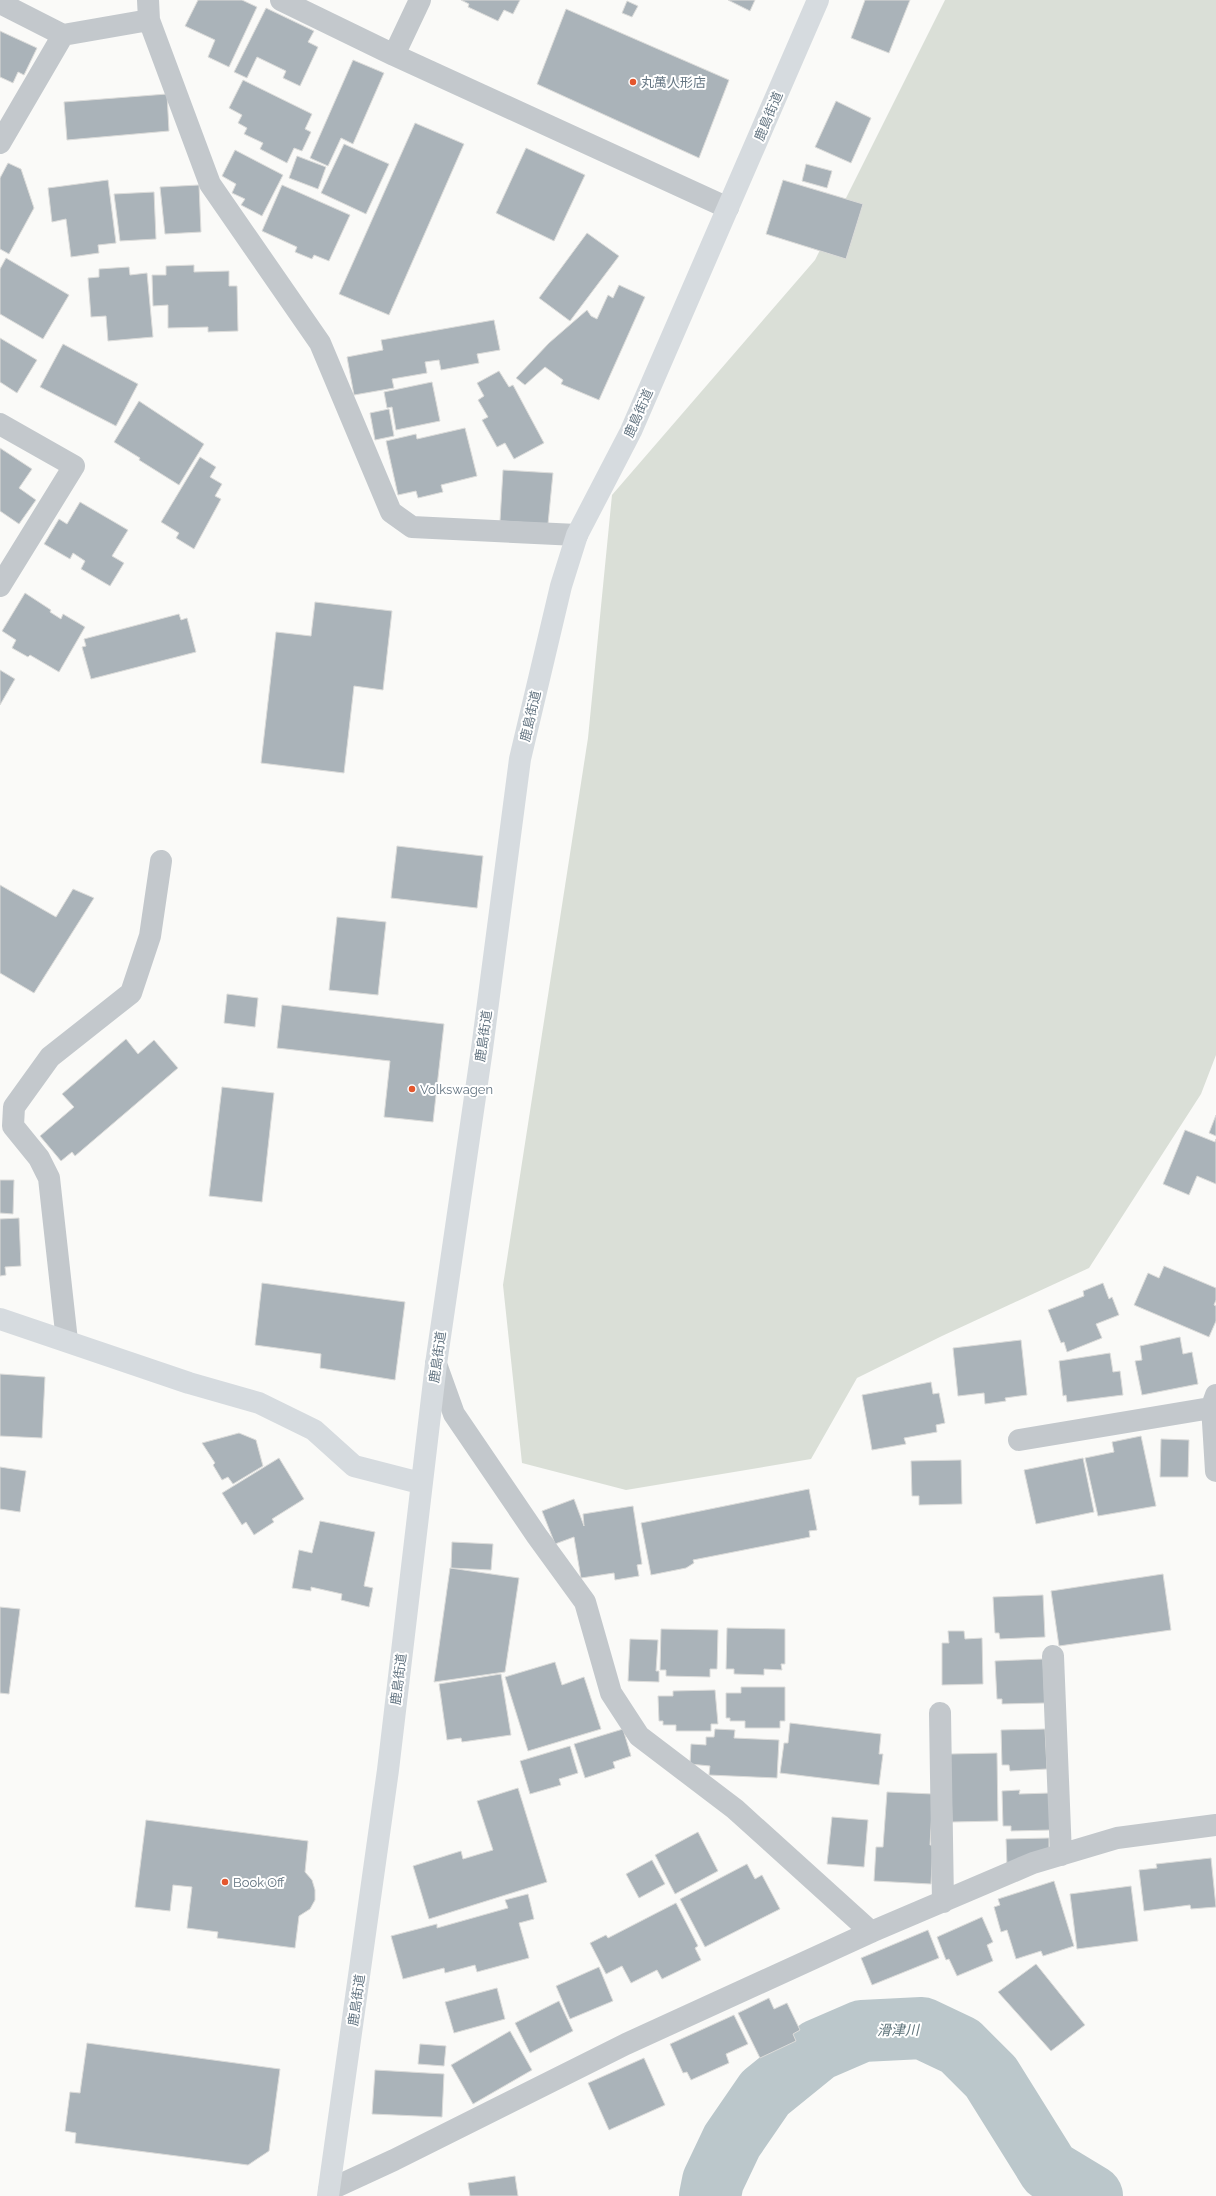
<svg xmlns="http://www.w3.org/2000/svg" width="1216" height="2196" viewBox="0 0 1216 2196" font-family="Raleway,'Noto Sans JP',sans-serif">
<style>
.green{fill:#dadfd7}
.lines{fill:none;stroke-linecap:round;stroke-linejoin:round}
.river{stroke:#bbc7cb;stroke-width:62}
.building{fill:#aab3b9;stroke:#dcdcda}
.street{stroke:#c3c8cc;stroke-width:22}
.secondary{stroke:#d6dbdf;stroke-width:22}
.poi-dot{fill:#e4572e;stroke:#fff;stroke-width:1.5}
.labels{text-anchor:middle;stroke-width:4;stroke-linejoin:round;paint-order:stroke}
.poi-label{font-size:13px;fill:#657683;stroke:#fff;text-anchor:start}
.street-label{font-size:13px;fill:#657683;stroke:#fff}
.water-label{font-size:14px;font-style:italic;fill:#60757c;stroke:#fff}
</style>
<rect width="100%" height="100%" fill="#fafaf8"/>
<!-- green -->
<path class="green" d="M945,0h271v1055l-15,39 -112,174 -147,68 -85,42 -46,81 -185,31 -104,-27 -19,-178 85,-547 24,-243 203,-235z"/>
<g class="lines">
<!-- river -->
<path class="river" d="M710,2196l3,-15 19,-40 33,-48 53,-43 44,-19 60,-3 38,18 31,31 58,93 43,26"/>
</g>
<!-- building -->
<path class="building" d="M198,0h44l15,7 -28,60 -21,-10 7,-17 -30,-14z
M461,0h59l-7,14 -9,-4 -6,11 -30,-14 1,-3z
M728,0h27l-5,11z
M865,0h45l-21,53 -38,-15z
M627,1l11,5 -6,11 -10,-4z
M266,8l48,23 -6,11 10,5 -18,39 -17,-8 3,-7 -29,-14 -10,21 -13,-6z
M566,9l163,71 -30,78 -162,-74z
M0,31l37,17 -13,27 -6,-3 -5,11 -13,-6z
M353,60l31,13 -31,71 -12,-6 -13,28 -18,-8z
M243,80l69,34 -7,15 6,3 -9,19 -8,-3 -7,15 -27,-14 3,-6 -19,-9 3,-6 -9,-5 4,-8 -13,-7z
M167,94l2,37 -102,9 -3,-38z
M836,101l35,17 -20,45 -36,-16z
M415,123l49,21 -75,171 -50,-21z
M344,144l45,20 -23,50 -45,-21z
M526,148l59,27 -31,66 -58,-28z
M235,150l48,25 -21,41 -21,-11 4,-6 -13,-6 4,-9 -14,-8z
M297,156l29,11 -8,22 -29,-11z
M8,163l13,6 13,39 -25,46 -9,-5v-71z
M806,164l26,7 -5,17 -25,-7z
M108,180l8,63 -18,2 1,8 -28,4 -5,-38 -14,3 -4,-34z
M783,180l80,24 -17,55 -80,-25z
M199,185l2,47 -36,2 -5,-47z
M282,185l68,30 -21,46 -15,-6 -2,4 -17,-7 2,-5 -35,-16z
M154,192l2,47 -36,2 -6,-47z
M587,233l32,23 -49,65 -31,-23z
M6,258l63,37 -26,44 -43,-25v-45z
M194,265v7l35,-1v15h8l1,45 -30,1v-5l-40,1v-23l-15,1 -1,-31h14v-9z
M129,267l1,8 17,-2 6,64 -45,4 -2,-25 -15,1 -3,-39 11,-1v-8z
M619,285l26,12 -46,103 -38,-16 2,-4 -18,-13 -20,18 -9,-7 33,-35 38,-33 4,6 6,3 11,-24 5,3z
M494,320l6,30 -23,4 2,9 -38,7 -2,-10 -14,2 2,11 -35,6 2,9 -40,7 -7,-38 36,-7 -2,-10z
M0,338l37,22 -20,33 -17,-11z
M63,344l75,40 -22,42 -76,-39z
M499,371l10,16 4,-2 31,58 -30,16 -9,-16 -8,4 -15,-27 6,-3 -10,-17 6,-4 -7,-13z
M432,382l8,39 -44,9 -4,-23 -5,1 -3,-16z
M139,401l65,43 -25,41 -40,-25 1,-2 -26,-16z
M389,409l5,27 -19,4 -5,-27z
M465,428l12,48 -36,9 2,7 -25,6 -2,-7 -18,4 -12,-54 30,-7 1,5z
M0,448l32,21 -13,19 17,12 -17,24 -19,-13z
M200,457l16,10 -6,10 12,7 -7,12 6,3 -27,50 -18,-11 3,-5 -18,-11z
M503,470l50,3 -5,51 -48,-3z
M80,502l48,28 -16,26 12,7 -14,23 -29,-17 4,-8 -12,-8 -3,6 -26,-15 15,-25 8,5z
M25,593l26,17 -1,2 11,7 2,-5 22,13 -26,45 -29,-17 -2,2 -16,-9 4,-8 -14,-9z
M315,602l77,9 -9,79 -29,-4 -10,87 -83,-10 15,-131 35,4z
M179,614l2,6 6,-2 9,34 -105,27 -9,-32 4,-1 -2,-7z
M0,670l15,9 -15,26z
M397,846l86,10 -6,52 -86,-10z
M0,885l56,32 17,-28 21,9 -60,95 -34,-20z
M337,917l49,5 -8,73 -49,-5z
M227,994l31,4 -3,29 -31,-4z
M282,1005l162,19 -11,98 -49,-5 6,-56 -113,-13z
M126,1039l12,15 16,-14 24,28 -103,88 -3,-4 -11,9 -21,-25 34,-29 -12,-13z
M222,1087l52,6 -12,109 -53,-6z
M1216,1115v21l-7,-3z
M1185,1130l30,12 1,-3v45l-19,-8 -8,19 -26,-11z
M0,1180h14l-1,34 -13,-1z
M19,1218l2,48 -16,1 1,8 -6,1v-57z
M1164,1266l52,22v12l-2,5 2,1v15l-7,16 -75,-32 14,-32 11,5z
M262,1283l143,19 -10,78 -75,-12 1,-14 -66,-9z
M1103,1283l6,16 3,-2 7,18 -23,9 6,14 -35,14 -3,-10 -3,1 -13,-33 36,-14 -1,-5z
M1180,1337l3,17 9,-2 6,32 -56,11 -7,-34 7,-1 -2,-14z
M1021,1340l6,55 -22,3 1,3 -21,3 -1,-11 -26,3 -5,-48z
M1110,1353l3,19 7,-1 3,24 -56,7 -1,-7 -3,1 -4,-35z
M0,1374l45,3 -3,61 -42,-2z
M931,1382l2,12 6,-1 6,30 -9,2 1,7 -33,6 2,6 -34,6 -10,-55z
M239,1433l17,7 7,26 -30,18 -5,-7 -6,3 -9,-15 2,-2 -13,-20z
M1141,1436l15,70 -58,10 -13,-58 29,-6 -2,-10z
M1161,1439l28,1 -1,37h-28z
M279,1458l25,41 -32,20 2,3 -20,13 -8,-13 -4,3 -20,-32z
M1083,1458l11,54 -58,12 -12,-54z
M961,1460l1,44 -43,1v-9h-7l-1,-35z
M0,1467l26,4 -6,41 -20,-3z
M809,1489l8,41 -8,1 1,6 -117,23 1,3 -8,5 -35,7 -10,-52z
M574,1499l10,27 -1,-12 50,-8 9,58 -5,1 2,11 -24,4 -1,-7 -33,5 -7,-41 -19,7 -13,-33z
M320,1521l55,11 -11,54 9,2 -4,19 -28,-7 1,-6 -31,-7v4l-19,-3 7,-38 13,3z
M452,1542l41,2 -2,26 -40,-2z
M450,1568l69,10 -14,94 -71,10z
M1163,1574l8,56 -112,16 -8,-55z
M1043,1595l2,42 -45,2 -1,-6h-4l-2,-36z
M0,1607l20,2 -11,85 -9,-1z
M727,1628l58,1v35h-4l1,6 -18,-1v6l-30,-1v-5h-8z
M661,1629l57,1 -1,39h-7v8l-44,-1v-6h-6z
M948,1631h16l1,8 17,-1 1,46 -41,1v-42h7z
M630,1639l28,1 -2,31h3v11l-31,-1z
M1043,1659l2,44 -43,1v-5h-5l-2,-38z
M555,1662l7,23 22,-8 17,52 -73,22 -23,-74z
M501,1674l10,61 -49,7 -1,-4 -14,2 -8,-56z
M741,1687h44v34h-5v7h-35v-7h-15v-3h-4v-25h15z
M715,1690l3,34h-7v7h-35v-6h-13v-4h-4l-1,-25h15v-5z
M790,1723l91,11 -2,20h4l-4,31 -99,-12 4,-30h4z
M623,1729l8,27 -18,6 2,6 -30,10 -11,-34z
M715,1729l20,1 -1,8 45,2 -2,38 -68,-3 1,-9 -20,-2 1,-20 15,1v-8h8z
M1045,1729l2,40 -37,2 -1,-6h-7l-1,-35z
M570,1746l8,27 -19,6 2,6 -31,9 -10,-33z
M997,1753l1,68 -46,1 -2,-68z
M518,1788l29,94 -118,37 -16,-53 48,-15 2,8 30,-9 -16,-49z
M1020,1790l-1,4 31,-1 1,37 -40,1v-5h-8l-1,-35z
M887,1792l46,2 -3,51h3l-2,39 -57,-3 2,-34h7z
M832,1817l36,3 -4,47 -37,-3z
M146,1820l162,21 -3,31 7,8 3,10v10l-5,9 -11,7 -4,32 -78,-10 1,-6 -31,-4 5,-41 -19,-2 -3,26 -35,-4z
M698,1832l20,39 -43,23 -20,-39z
M1049,1838v11l-42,17 -1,-27z
M1211,1858l5,49 -25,2 -1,-4 -46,6 -5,-41 18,-2 -1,-4z
M652,1860l13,24 -26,14 -13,-24z
M747,1864l8,15 7,-4 18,34 -75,38 -25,-48z
M1054,1881l20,65 -31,10 -2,-5 -25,8 -9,-29 -6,2 -7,-25 6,-2 -2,-6z
M1131,1886l7,55 -61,8 -7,-55z
M528,1894l6,25 -15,4 10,35 -52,14 -2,-7 -30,8 -1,-5 -41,11 -12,-43 46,-12v4l71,-20 -3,-8z
M676,1903l22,43 -3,2 6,12 -39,19 -5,-9 -26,13 -9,-17 -16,8 -16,-31 16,-8 2,3z
M982,1917l11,25 -6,3 6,16 -36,15 -8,-17 -3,1 -9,-23z
M928,1930l11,28 -67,27 -11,-27z
M1036,1964l49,61 -34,26 -53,-59z
M599,1967l14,34 -43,18 -14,-33z
M497,1988l8,31 -51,14 -9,-31z
M769,1998l5,11 13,-6 13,27 -7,4 3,7 -36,17 -22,-45z
M559,2001l14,30 -43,22 -15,-30z
M734,2015l14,29 -22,10 3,9 -38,17 -4,-8 -4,1 -13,-29z
M510,2031l22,39 -59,34 -22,-39z
M87,2043l193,26 -11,82 -21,14 -173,-22 1,-10 -11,-2 5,-39 10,1z
M420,2044l26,2 -2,20 -26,-2z
M644,2058l21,47 -56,25 -21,-47z
M375,2070l69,4 -2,43 -70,-3z
M515,2176l3,20h-48l-2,-13z"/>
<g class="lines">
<!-- street -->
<path class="street" d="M148,0l1,20 61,164 110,159 71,169 21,15 165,8
M281,0l113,55 334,153
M0,3l63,32 86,-15
M394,55l26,-55
M0,143l63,-108
M0,424l74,42 -74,120
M67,1341l-18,-163 -10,-20 -26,-32 1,-19 36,-50 81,-64 19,-57 11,-75
M436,1364l18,50 83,122 48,66 26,91 28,43 96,73 136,123
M1216,1395l-4,11 4,65
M1019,1440l197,-33
M1053,1656l8,199
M940,1713l3,189
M329,2190l65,-30 232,-116 245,-112 162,-69 84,-25 99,-13"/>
<!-- secondary -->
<path class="secondary" d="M0,1319l189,64 70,20 55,27 40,36 66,17
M328,2196l60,-426 48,-406 46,-315 38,-290 41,-173 16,-51 54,-104 187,-431"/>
</g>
<!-- markers -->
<g class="poi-dot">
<circle cx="633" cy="82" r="4"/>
<circle cx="412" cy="1089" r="4"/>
<circle cx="225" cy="1882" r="4"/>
</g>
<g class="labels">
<!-- poi labels -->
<g class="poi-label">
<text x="641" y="87">丸萬人形店</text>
<text x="420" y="1094">Volkswagen</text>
<text x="233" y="1887">Book Off</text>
</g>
<!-- street labels -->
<g class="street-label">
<text transform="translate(768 116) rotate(-67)" y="5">鹿島街道</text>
<text transform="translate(638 413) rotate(-66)" y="5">鹿島街道</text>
<text transform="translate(530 716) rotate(-77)" y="5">鹿島街道</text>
<text transform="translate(483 1036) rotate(-82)" y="5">鹿島街道</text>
<text transform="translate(437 1357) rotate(-82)" y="5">鹿島街道</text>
<text transform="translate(398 1679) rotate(-83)" y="5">鹿島街道</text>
<text transform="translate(356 2000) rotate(-82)" y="5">鹿島街道</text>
</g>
<!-- water labels -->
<g class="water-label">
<text transform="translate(898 2030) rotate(-1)" y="5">滑津川</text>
</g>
</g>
</svg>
